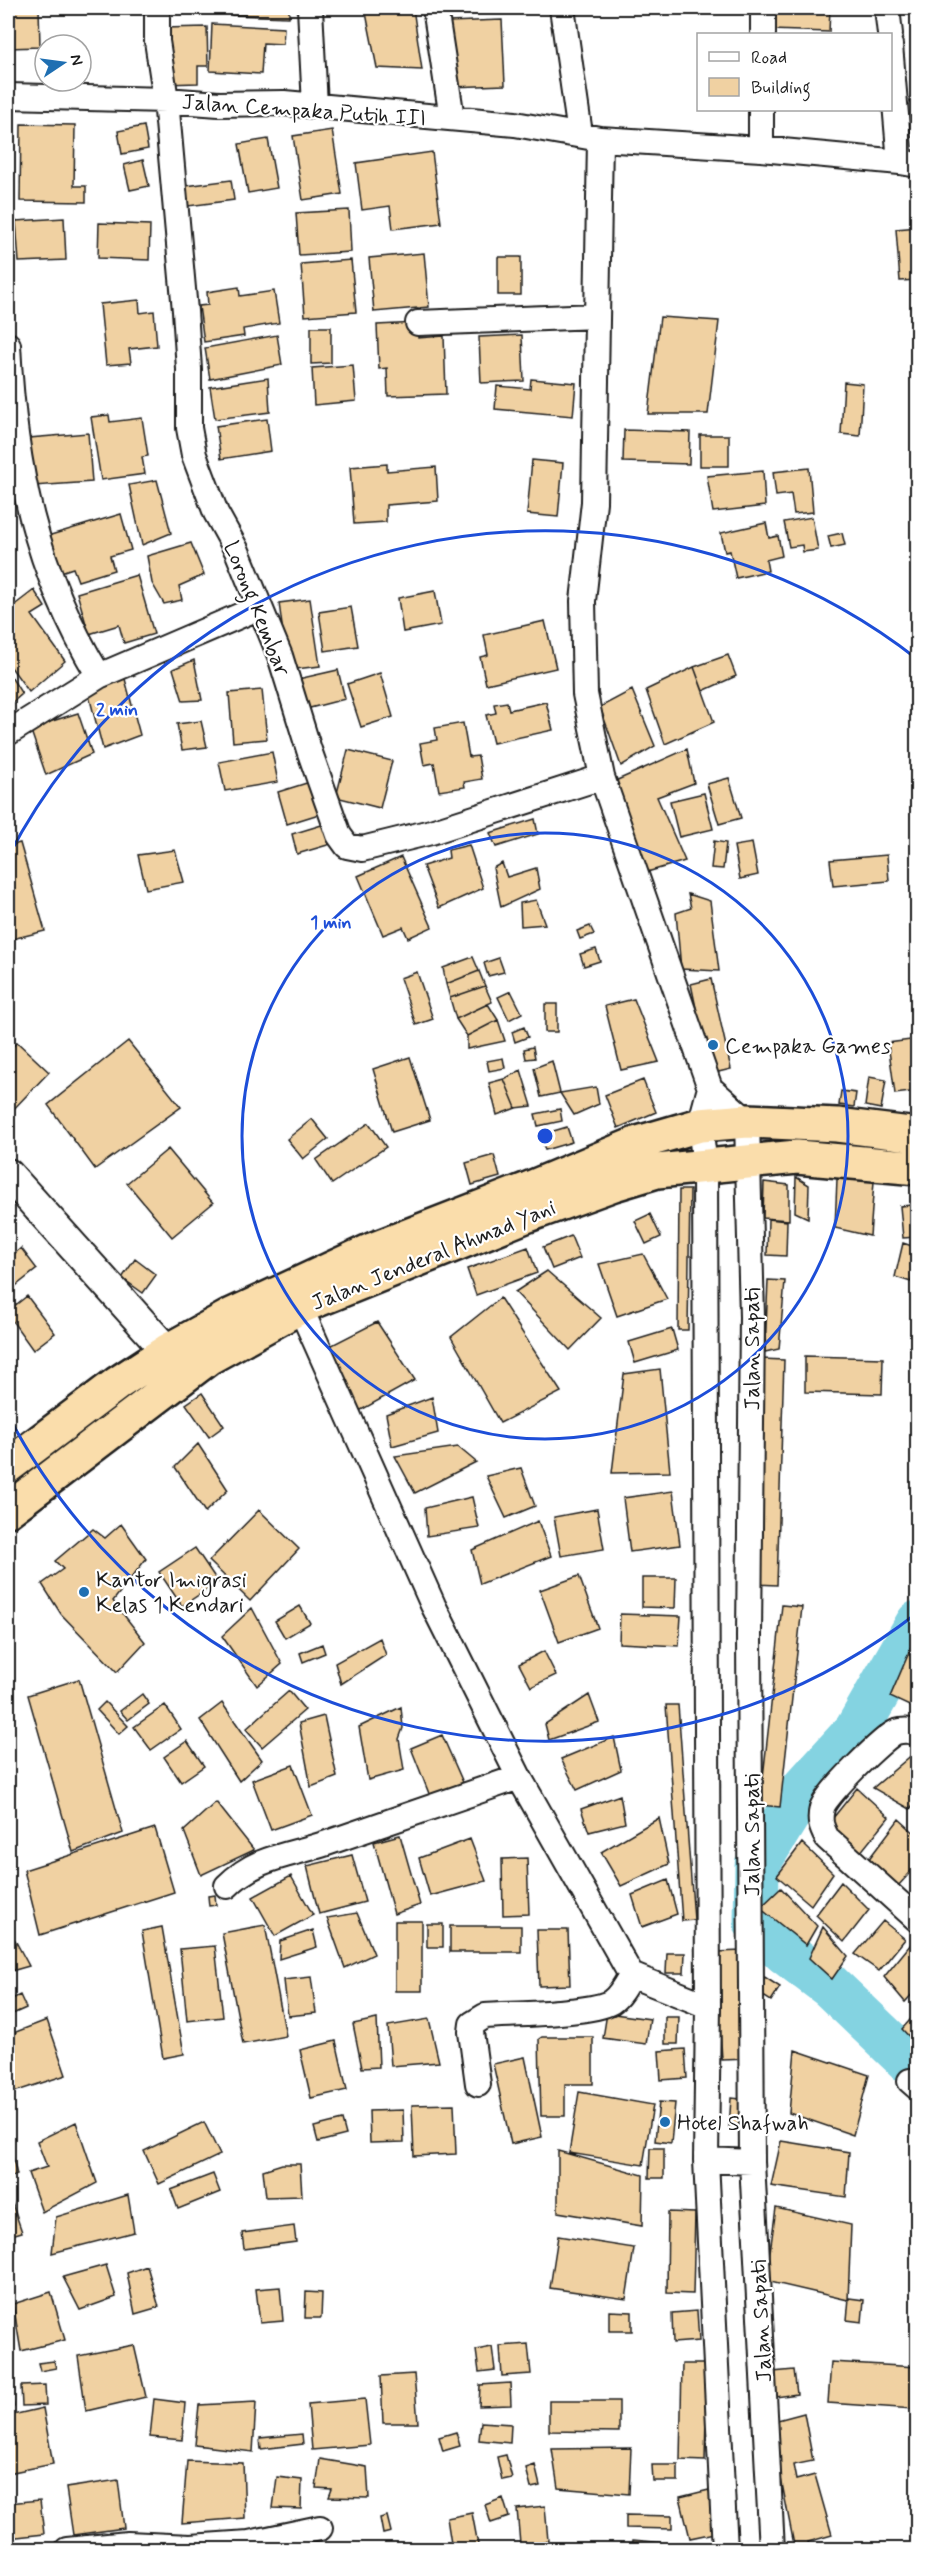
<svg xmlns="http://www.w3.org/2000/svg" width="925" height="2557" viewBox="0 0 925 2557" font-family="Mynerve,sans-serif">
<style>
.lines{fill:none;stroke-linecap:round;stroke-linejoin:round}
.river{stroke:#84d3e1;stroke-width:45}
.building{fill:#f0d1a2;stroke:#1c1c1c;stroke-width:1.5}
.minor-casing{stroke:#1c1c1c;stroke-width:28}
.tertiary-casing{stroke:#1c1c1c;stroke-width:34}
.trunk-casing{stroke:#1c1c1c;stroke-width:38}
.minor{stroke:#fff;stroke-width:24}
.tertiary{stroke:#fff;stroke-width:30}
.trunk{stroke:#faddab;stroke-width:33}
.ring{fill:none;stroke:#1d4ed8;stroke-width:3}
.poi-dot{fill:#1f6fb2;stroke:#fff;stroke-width:2}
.labels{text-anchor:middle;stroke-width:4.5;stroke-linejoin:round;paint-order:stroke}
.street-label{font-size:22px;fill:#1c1c1c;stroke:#fff}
.poi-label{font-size:22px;fill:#1c1c1c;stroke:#fff;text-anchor:start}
.centre{fill:#1d4ed8;stroke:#fff;stroke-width:3}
.ring-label{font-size:18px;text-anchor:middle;font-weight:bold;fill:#1d4ed8;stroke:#fff;stroke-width:4.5;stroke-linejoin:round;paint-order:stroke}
</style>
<rect width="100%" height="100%" fill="#fff"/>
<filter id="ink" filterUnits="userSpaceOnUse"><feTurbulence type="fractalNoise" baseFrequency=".0167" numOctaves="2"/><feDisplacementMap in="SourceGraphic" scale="12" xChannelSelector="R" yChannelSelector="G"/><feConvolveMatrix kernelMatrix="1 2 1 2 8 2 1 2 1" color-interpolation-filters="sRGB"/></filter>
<g filter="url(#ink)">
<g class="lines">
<!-- river -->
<path class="river" d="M918,1623l-62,108 -52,57 -47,77 -1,58 29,29 45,34 88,84"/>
</g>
<!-- building -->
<path class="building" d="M8,8h31l1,39 -32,1z
M175,8h38v6l-39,-1z
M232,8h57v9l-57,-2z
M365,8h48l9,62 -45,-2z
M452,8h56l-1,5 -55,-3z
M771,8h59l-1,24 -58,-2z
M502,20l3,65 -54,2 -3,-65z
M212,24l72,4 -1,16 -20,-1 -2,31 -51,-3z
M207,27l1,39h-10v17l-34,1 -1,-56z
M21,124l54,1 -1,61h12v16l-66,-1z
M144,126l4,23 -26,5 -4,-23z
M332,130l10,64 -39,6 -10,-64z
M268,139l9,49 -29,5 -9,-49z
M432,152l9,71 -48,6 -3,-23 -28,4 -6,-47z
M143,160l6,26 -19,4 -6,-25z
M231,180l3,20 -46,6 -2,-20z
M349,210l2,42 -52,3 -3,-42z
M64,218l2,42 -47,2 -3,-41z
M99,223l51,2 -1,35 -51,-2z
M918,227v53l-18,1 -4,-52z
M424,253l5,54 -55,5 -5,-54z
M498,257h23v38h-23z
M351,260l5,52 -51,4 -4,-52z
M239,287l1,9 34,-5 5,32 -36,6 1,7 -40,6 -5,-36 9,-1 -1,-13z
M139,300l1,13 14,-2 3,35 -28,3 2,14 -25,2 -6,-61z
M660,317l59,4 -11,93h-60z
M418,323v15l26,-2 2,58 -58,2 -1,-28 -8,1 -2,-44z
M311,327h20v36l-20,1z
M277,335l5,30 -72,14 -5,-31z
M522,335l2,46 -43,2 -2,-46z
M353,365l3,36 -42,4 -2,-37z
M268,378l2,34 -55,7 -5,-32z
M531,379l45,4 -3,33 -78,-7 2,-23 33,3z
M844,382l19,2 -3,52 -19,-2z
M109,415l1,7 32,-4 6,38 -6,1 3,17 -44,6 -10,-63z
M267,419l4,32 -50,8 -5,-33z
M624,430l66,2 -1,32 -66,-2z
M88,433l4,49 -59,4 -4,-48z
M700,435h29v31h-29z
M532,460l31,3 -5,54 -31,-3z
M387,464v7l49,-4 2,34 -52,4v17l-32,2 -4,-57z
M809,468l4,44 -19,2 -3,-20 -15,2 -3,-24z
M763,471l2,35 -52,6 -6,-36z
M157,480l14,53 -29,12 -13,-60z
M121,514l10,36 -21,6 4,14 -36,11 -5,-13 -18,6 -11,-37z
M812,517l6,33 -15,2 -1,-7 -13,2 -5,-25z
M766,523l3,15 9,-2 4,20 -16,4 2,11 -32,7 -6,-27 -5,1 -4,-19z
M842,533l3,12 -14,3 -3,-12z
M191,543l13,32 -25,11 3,14 -18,4 -12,-21 -5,-27z
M137,575l17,59 -30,9 -5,-18 -30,9 -12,-41z
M34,590l11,17 -13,8 33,46 -36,31 -21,-29v-53z
M435,591l6,34 -38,7 -5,-34z
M310,599l10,67 -32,4 -9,-67z
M351,607l7,39 -33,5 -6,-39z
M545,621l11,47 -70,16 -6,-27 8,-2 -4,-20z
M728,655l8,21 -33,15 -9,-24z
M194,660l8,40 -19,1 -10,-32z
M694,667l20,55 -49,22 -19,-54z
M338,670l7,29 -39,10 -8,-30z
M8,672l14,22 -14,12z
M380,673l13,44 -32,10 -14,-43z
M125,679l15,56 -37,14 -16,-61z
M262,690l5,49 -34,3 -4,-49z
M632,690l23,56 -34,20 -21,-59z
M507,702l2,8 37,-8 7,28 -60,13 -7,-28 10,-2 -2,-9z
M78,713l14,41 -46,21 -16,-47z
M201,721l6,26 -25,3 -5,-26z
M463,723l6,34 9,-1 4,23 -18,3 1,5 -26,4 -5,-28 -10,2 -4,-22 17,-3 -2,-12z
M687,749l7,34 -37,14 28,64 -38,11 -34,-90z
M348,750l44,11 -12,47 -44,-11z
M272,752l6,30 -53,9 -6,-29z
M729,778l12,40 -22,6 -12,-40z
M310,782l9,32 -32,10 -9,-32z
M704,793l9,36 -34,8 -9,-36z
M535,819l3,15 -42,13 -6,-14z
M325,824l6,20 -34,10 -5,-20z
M714,841l12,2 -3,26 -12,-1z
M20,843l25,88 -37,9v-94z
M752,843l6,32 -18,4 -6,-33z
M469,845l14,43 -44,20 -16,-42 26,-8 -1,-8z
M175,850l9,32 -38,7 -8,-34z
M887,855l2,26 -56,5 -3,-26z
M401,857l31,70 -24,11 -5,-11 -20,8 -25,-59z
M502,863l5,14 29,-9 4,21 -39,18 -8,-39z
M688,894l22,7 9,70 -38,-2 -5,-56 15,-5z
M536,900l9,24 -24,2 -1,-23z
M590,926l4,8 -14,5 -3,-8z
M596,949l4,12 -16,5 -4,-12z
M473,957l6,14 -33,13 -3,-16z
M499,958l5,14 -16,4 -4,-13z
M479,971l6,15 -35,12 -4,-14z
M417,972l16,47 -17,6 -16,-47z
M711,979l20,90 -21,5 -19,-90z
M485,986l7,16 -36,17 -6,-21z
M511,991l11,22 -13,7 -11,-23z
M634,999l25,63 -38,8 -16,-64z
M488,1004l10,16 -31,16 -11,-17z
M545,1004h12v28h-12z
M498,1020l7,21 -38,8v-13z
M524,1027l4,10 -13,5 -3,-10z
M918,1039v52l-23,3 -7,-51z
M128,1041l53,66 -86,62 -47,-64z
M17,1042l32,30 -41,43v-63z
M533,1047l2,11 -9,1 -2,-10z
M410,1057l20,63 -38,12 -19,-63z
M503,1058l2,10 -16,3 -2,-10z
M552,1061l8,32 -19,4 -7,-29z
M521,1070l11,36 -16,2 -12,-29z
M869,1077l17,3 -5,29 -16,-3z
M504,1079l12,29 -19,7 -8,-32z
M643,1080l13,32 -38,16 -13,-33z
M596,1087l3,17 -25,11 -14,-22z
M841,1091l15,2 -2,14 -15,-2z
M560,1109l2,12 -24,5 -3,-12z
M312,1119l16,20 -25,20 -16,-20z
M369,1123l17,24 -54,37 -16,-24z
M567,1127l5,15 -27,8 -5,-15z
M168,1149l45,54 -41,34 -45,-54z
M494,1155l6,22 -28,8 -6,-22z
M796,1177l13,8 -1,33 -13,-6z
M837,1179l37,2 -4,55 -35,-8z
M764,1182l25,3v35l-26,-2z
M679,1190h11l-2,140h-10z
M913,1205l3,32 -13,1 -3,-32z
M650,1214l11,23 -15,7 -11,-23z
M768,1219l19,2 -1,35 -19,-1z
M571,1236l9,22 -28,11 -9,-22z
M903,1243l15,5 -7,34 -16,-5z
M528,1247l9,26 -61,22 -9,-26z
M21,1248l16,21 -29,23v-33z
M643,1254l24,45 -50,17 -18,-52z
M135,1259l21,16 -13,18 -21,-15z
M547,1271l54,47 -31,32 -55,-58z
M768,1280l17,1 -6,68 -14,3z
M27,1296l28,37 -22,17 -25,-35v-4z
M500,1298l61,94 -61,31 -49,-86z
M377,1322l38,58 -61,34 -26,-67z
M672,1329l6,21 -43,13 -6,-21z
M805,1356l78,2 -1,36 -77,-2z
M762,1359l22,1 -7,225 -22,-1z
M660,1369l10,103 -58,1 12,-99z
M202,1393l22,33 -15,11 -23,-33z
M432,1397l6,36 -46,13 -6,-32z
M198,1444l30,46 -23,22 -30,-45z
M458,1447l18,15 -61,31 -20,-37z
M521,1468l14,38 -29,12 -20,-42z
M673,1491l7,54 -50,7 -7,-54z
M472,1497l7,31 -52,8 -2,-28z
M597,1509l7,40 -43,7 -7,-39z
M259,1510l40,39 -49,52 -41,-40z
M538,1521l13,35 -71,28 -8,-34z
M121,1524l25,35 -33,42 32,41 -28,30 -56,-58 -19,-30 21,-15 -8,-8 38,-32 12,9z
M195,1548l23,34 -36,24 -23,-34z
M579,1576l19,52 -39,14 -19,-52z
M642,1578h34l-1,30 -33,-1z
M782,1605l20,2 -22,200 -20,-2z
M300,1606l10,17 -25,15 -10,-17z
M252,1608l30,56 -25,22 -35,-50z
M620,1614l61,2 -2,30 -60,-3z
M380,1638l6,17 -45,29 -6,-21z
M322,1644l3,9 -22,9 -3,-9z
M911,1648l7,3v59l-28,-13z
M544,1651l12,24 -25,12 -12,-23z
M79,1679l44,154 -50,19 -45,-157z
M289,1691l16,19 -43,37 -16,-18z
M142,1694l7,10 -21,16 -8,-9z
M589,1695l10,27 -50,18 -4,-16z
M105,1702l23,24 -9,8 -22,-24z
M222,1703l40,57 -23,21 -39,-61z
M165,1705l16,24 -30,21 -17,-23z
M666,1705h12l16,215 -12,1z
M401,1707l2,21 -4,11 5,31 -36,10 -9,-53z
M324,1716l13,61 -26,10 -12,-64z
M442,1735l23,52 -35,9 -19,-48z
M614,1737l7,33 -44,20 -16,-31z
M187,1741l17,25 -23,16 -17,-25z
M914,1753l4,4v41l-8,11 -37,-21z
M293,1765l19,50 -41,15 -19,-50z
M857,1788l32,29 -29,36 -31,-30z
M620,1795l5,28 -36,9 -8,-23z
M216,1802l38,48 -53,25 -17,-44z
M659,1818l10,46 -48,22 -20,-34z
M899,1819l19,17v28l-20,22 -30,-26z
M155,1828l19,64 -134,43 -16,-65z
M400,1835l20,70 -26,9 -20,-72z
M470,1839l16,42 -56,15 -11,-38z
M802,1843l31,30 -22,32 -34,-29z
M352,1855l13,47 -46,12 -12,-48z
M527,1858l2,56 -26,1 -1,-56z
M291,1876l22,39 -38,21 -22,-39z
M668,1880l9,34 -35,13 -10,-32z
M841,1882l28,28 -25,32 -28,-27z
M781,1888l36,38 -11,19 -46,-37z
M215,1895l1,10 -7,1 -1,-10z
M357,1913l17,41 -29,14 -18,-50z
M395,1921h27v70h-27z
M883,1921l22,18 -26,32 -24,-17z
M427,1924h16v23h-16z
M265,1925l21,111 -43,8 -21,-111z
M450,1926h71v26h-71z
M162,1927l22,127 -21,4 -21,-127z
M823,1927l25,29 -16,23 -23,-21z
M313,1930l4,17 -38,12 1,-18z
M537,1930h31l2,55 -31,1z
M15,1940l14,26 -21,6v-30z
M911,1944l7,6v38l-13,14 -21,-25z
M215,1946l8,71 -36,4 -7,-72z
M743,1951l6,108 -27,1 -6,-108z
M667,1953h18l-1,20h-18z
M763,1976l17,11 -9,14 -17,-11z
M311,1977l5,36 -28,3 -4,-36z
M20,1995l6,13 -18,8v-15z
M918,2011v35l-16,-17z
M607,2013l43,6 -4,25 -43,-6z
M665,2017h14l-1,27h-13z
M377,2019l2,48 -17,1 -9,-44z
M429,2019l10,43 -48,4 -3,-40z
M47,2020l19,55 -58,19v-59z
M542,2037h51v47h-28v32h-24l-2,-77z
M336,2041l11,49 -36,8 -11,-48z
M685,2049l2,29 -26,2 -2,-29z
M795,2050l74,25 -16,60 -64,-22z
M525,2057l17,80 -31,7 -18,-80z
M579,2092l74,13 -10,60 -74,-12z
M731,2098l20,2 -2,30 -20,-1z
M659,2102l16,1 -4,40 -16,-2z
M454,2104l2,50 -42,2 -2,-51z
M403,2110l1,32 -34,1 -1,-32z
M342,2120l4,15 -28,7 -4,-15z
M76,2122l21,61 -55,29 -14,-39 19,-6 -10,-26z
M204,2122l16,33 -61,29 -15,-33z
M8,2138l9,37 -9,3z
M781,2141l68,11 -3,45 -75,-11z
M650,2148h14v30h-15z
M558,2151l85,24 -1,51 -84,-14z
M282,2164h18l2,32 -36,1 -3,-27z
M213,2174l7,18 -42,17 -7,-19z
M8,2192l14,40 -14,4z
M128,2195l6,37 -82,21 4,-36z
M776,2208l75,17 -3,75 -82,-19z
M668,2212l27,1 -2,81 -26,-1z
M294,2226l2,16 -52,7 -2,-16z
M558,2236l76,12 -8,51 -76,-11z
M106,2265l10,32 -36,13 -17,-33z
M147,2266l12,41 -24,7 -8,-41z
M280,2287l3,34 -23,2 -4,-34z
M51,2292l14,48 -44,11 -8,-47z
M306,2292l16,1 -1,25h-16z
M849,2298l15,2 -2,22 -15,-2z
M609,2311l23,1v19h-23z
M697,2311l2,30 -26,2 -1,-30z
M528,2344l3,30 -29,2 -2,-30z
M134,2345l12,52 -60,14 -8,-55z
M492,2347l3,23 -16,2 -3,-22z
M54,2361l2,7 -16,3 -2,-8z
M831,2362l86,5 -3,42 -86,-6z
M682,2364h25l-2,97 -25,-1z
M794,2370l3,24 -21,3 -3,-25z
M414,2374l4,49h-35l-2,-47z
M11,2383l3,24 -6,1v-24z
M510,2383l1,22 -32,1 1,-21z
M45,2385l1,20 -24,1 -1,-20z
M154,2399l31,4 -3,37 -32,-3z
M365,2399l5,46 -58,5 -4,-46z
M549,2401h70v31l-70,-1z
M256,2402l-3,50 -58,-7 4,-40z
M43,2408l10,56 -45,9v-57z
M804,2413l9,48 -20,4 3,15 19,-5 17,60 -24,7 2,8h-15l-25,-128z
M481,2422l30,2 -1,19 -31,-3z
M456,2432l4,14 -17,5 -4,-14z
M302,2434l1,10 -42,5 -1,-11z
M631,2448l-2,46 -71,-6 -6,-39z
M506,2455l6,23 -10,2 -5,-23z
M320,2459l47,8 2,31 -40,-1 3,-8 -16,-1z
M187,2461l56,2 2,55 -63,5z
M535,2465l5,21 -9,2 -5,-20z
M652,2465h26v16h-25z
M277,2477l25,3 -1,29 -28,-1z
M118,2480l6,48 -51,7 -7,-47z
M709,2490l10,42 -29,6 -10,-41z
M503,2498l6,19 -18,6 -6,-18z
M40,2500l4,34 -36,4v-35z
M545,2506l3,35 -28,3 -3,-35z
M472,2513l7,37h-27l-5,-32z
M626,2515l46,1v13l-46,-1z
M387,2516l4,16 -8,2 -3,-16z
M633,2540l42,4 -1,6h-42z
M617,2545v5h-20v-4z"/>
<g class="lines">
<defs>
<path id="minor" d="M157,8v33l9,59 19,211 4,58v59l5,27 22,58 21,38 43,105 29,94 30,85 8,11 15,3 69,-17 171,-55
M310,8l5,98
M435,8l17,110
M562,8l18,126
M887,8l3,26
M763,34v-26
M890,45l10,117 18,3
M8,96l158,4 53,4 65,-1 231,21 85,15
M761,149v-39
M418,323l179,-7
M8,345c6,122 27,225 91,331
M8,733l91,-57 161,-69
M710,1088l-10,37 5,42 3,839 -2,154 19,390
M918,1734c-7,-4 -15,-4 -22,-2 -12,5 -71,63 -74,76 -3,12 -1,19 5,30l91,82
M227,1886c30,-30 62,-30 100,-43 64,-22 128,-44 192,-66l-86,-172 -133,-298
M631,1975l77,31
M910,2081l8,7
M478,2084l-7,-52 1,-8 13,-8c26,-2 106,-2 126,-14 9,-6 15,-18 20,-27l-112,-198
M706,2160l46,2
M67,2550l61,-6 62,3 59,-4 71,-15
M772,2550l-20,-388 -3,-526 3,-319 -5,-196 -37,-33 -108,-311 -17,-83 -2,-93 11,-99 6,-363 161,10 139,13"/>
<path id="tertiary" d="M8,1174l159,177 13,19"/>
<path id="trunk" d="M8,1466l110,-83 49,-32 65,-36 142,-66 154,-60 110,-46 62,-18 47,-4 90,4 81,10
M8,1510l200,-152 92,-51 223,-90 91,-33 43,-13 140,-14 121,11"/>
</defs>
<!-- minor casing -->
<use href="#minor" class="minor-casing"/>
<!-- tertiary casing -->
<use href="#tertiary" class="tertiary-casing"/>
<!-- trunk casing -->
<use href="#trunk" class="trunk-casing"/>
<!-- minor -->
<use href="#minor" class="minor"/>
<!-- tertiary -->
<use href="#tertiary" class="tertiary"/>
<!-- trunk -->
<use href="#trunk" class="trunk"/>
</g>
</g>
<!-- distance rings -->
<g class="ring">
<circle cx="545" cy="1136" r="303"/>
<path d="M917 1613A605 605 0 0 1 8 1415M8 857A605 605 0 0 1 917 659"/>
</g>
<!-- markers -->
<g class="poi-dot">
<circle cx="713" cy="1045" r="6"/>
<circle cx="84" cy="1592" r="6"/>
<circle cx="665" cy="2122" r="6"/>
</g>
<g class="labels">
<!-- street labels -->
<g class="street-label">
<text transform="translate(304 109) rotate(4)" y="8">Jalan Cempaka Putih III</text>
<text transform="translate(258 608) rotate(68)" y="8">Lorong Kembar</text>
<text transform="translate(433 1254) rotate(-22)" y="8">Jalan Jenderal Ahmad Yani</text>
<text transform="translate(751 1349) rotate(-90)" y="8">Jalan Sapati</text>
<text transform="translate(751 1835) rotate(-90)" y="8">Jalan Sapati</text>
<text transform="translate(760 2321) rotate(-93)" y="8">Jalan Sapati</text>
</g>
<!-- poi labels -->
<g class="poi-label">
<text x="725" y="1053">Cempaka Games</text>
<text x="96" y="1587">Kantor Imigrasi<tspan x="96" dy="25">Kelas 1 Kendari</tspan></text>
<text x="677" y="2130">Hotel Shafwah</text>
</g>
</g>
<circle cx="545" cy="1136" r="9" class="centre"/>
<g class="ring-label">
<text x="117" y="715">2 min</text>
<text x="331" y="928">1 min</text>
</g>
<!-- margin -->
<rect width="925" height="2557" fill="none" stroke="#fff" stroke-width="30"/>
<rect x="15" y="15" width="895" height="2527" fill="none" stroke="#1c1c1c" stroke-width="2" filter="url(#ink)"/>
<!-- legend -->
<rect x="697" y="33" width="195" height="78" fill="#ffffff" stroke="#a4a4a4" stroke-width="1.5"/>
<rect x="709" y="52" width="30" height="9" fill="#ffffff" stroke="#a4a4a4" stroke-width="1.5"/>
<text x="751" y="63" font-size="18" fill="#1c1c1c">Road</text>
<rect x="709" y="78" width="30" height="18" fill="#f0d1a2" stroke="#a4a4a4" stroke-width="1.5"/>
<text x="751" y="93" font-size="18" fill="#1c1c1c">Building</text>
<!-- north arrow -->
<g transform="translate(63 63) rotate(77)"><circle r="28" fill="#ffffff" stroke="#a4a4a4" stroke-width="1.5"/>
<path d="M0-4.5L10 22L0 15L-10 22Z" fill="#1f6fb2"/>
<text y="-9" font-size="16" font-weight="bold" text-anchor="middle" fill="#1c1c1c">N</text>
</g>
</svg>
